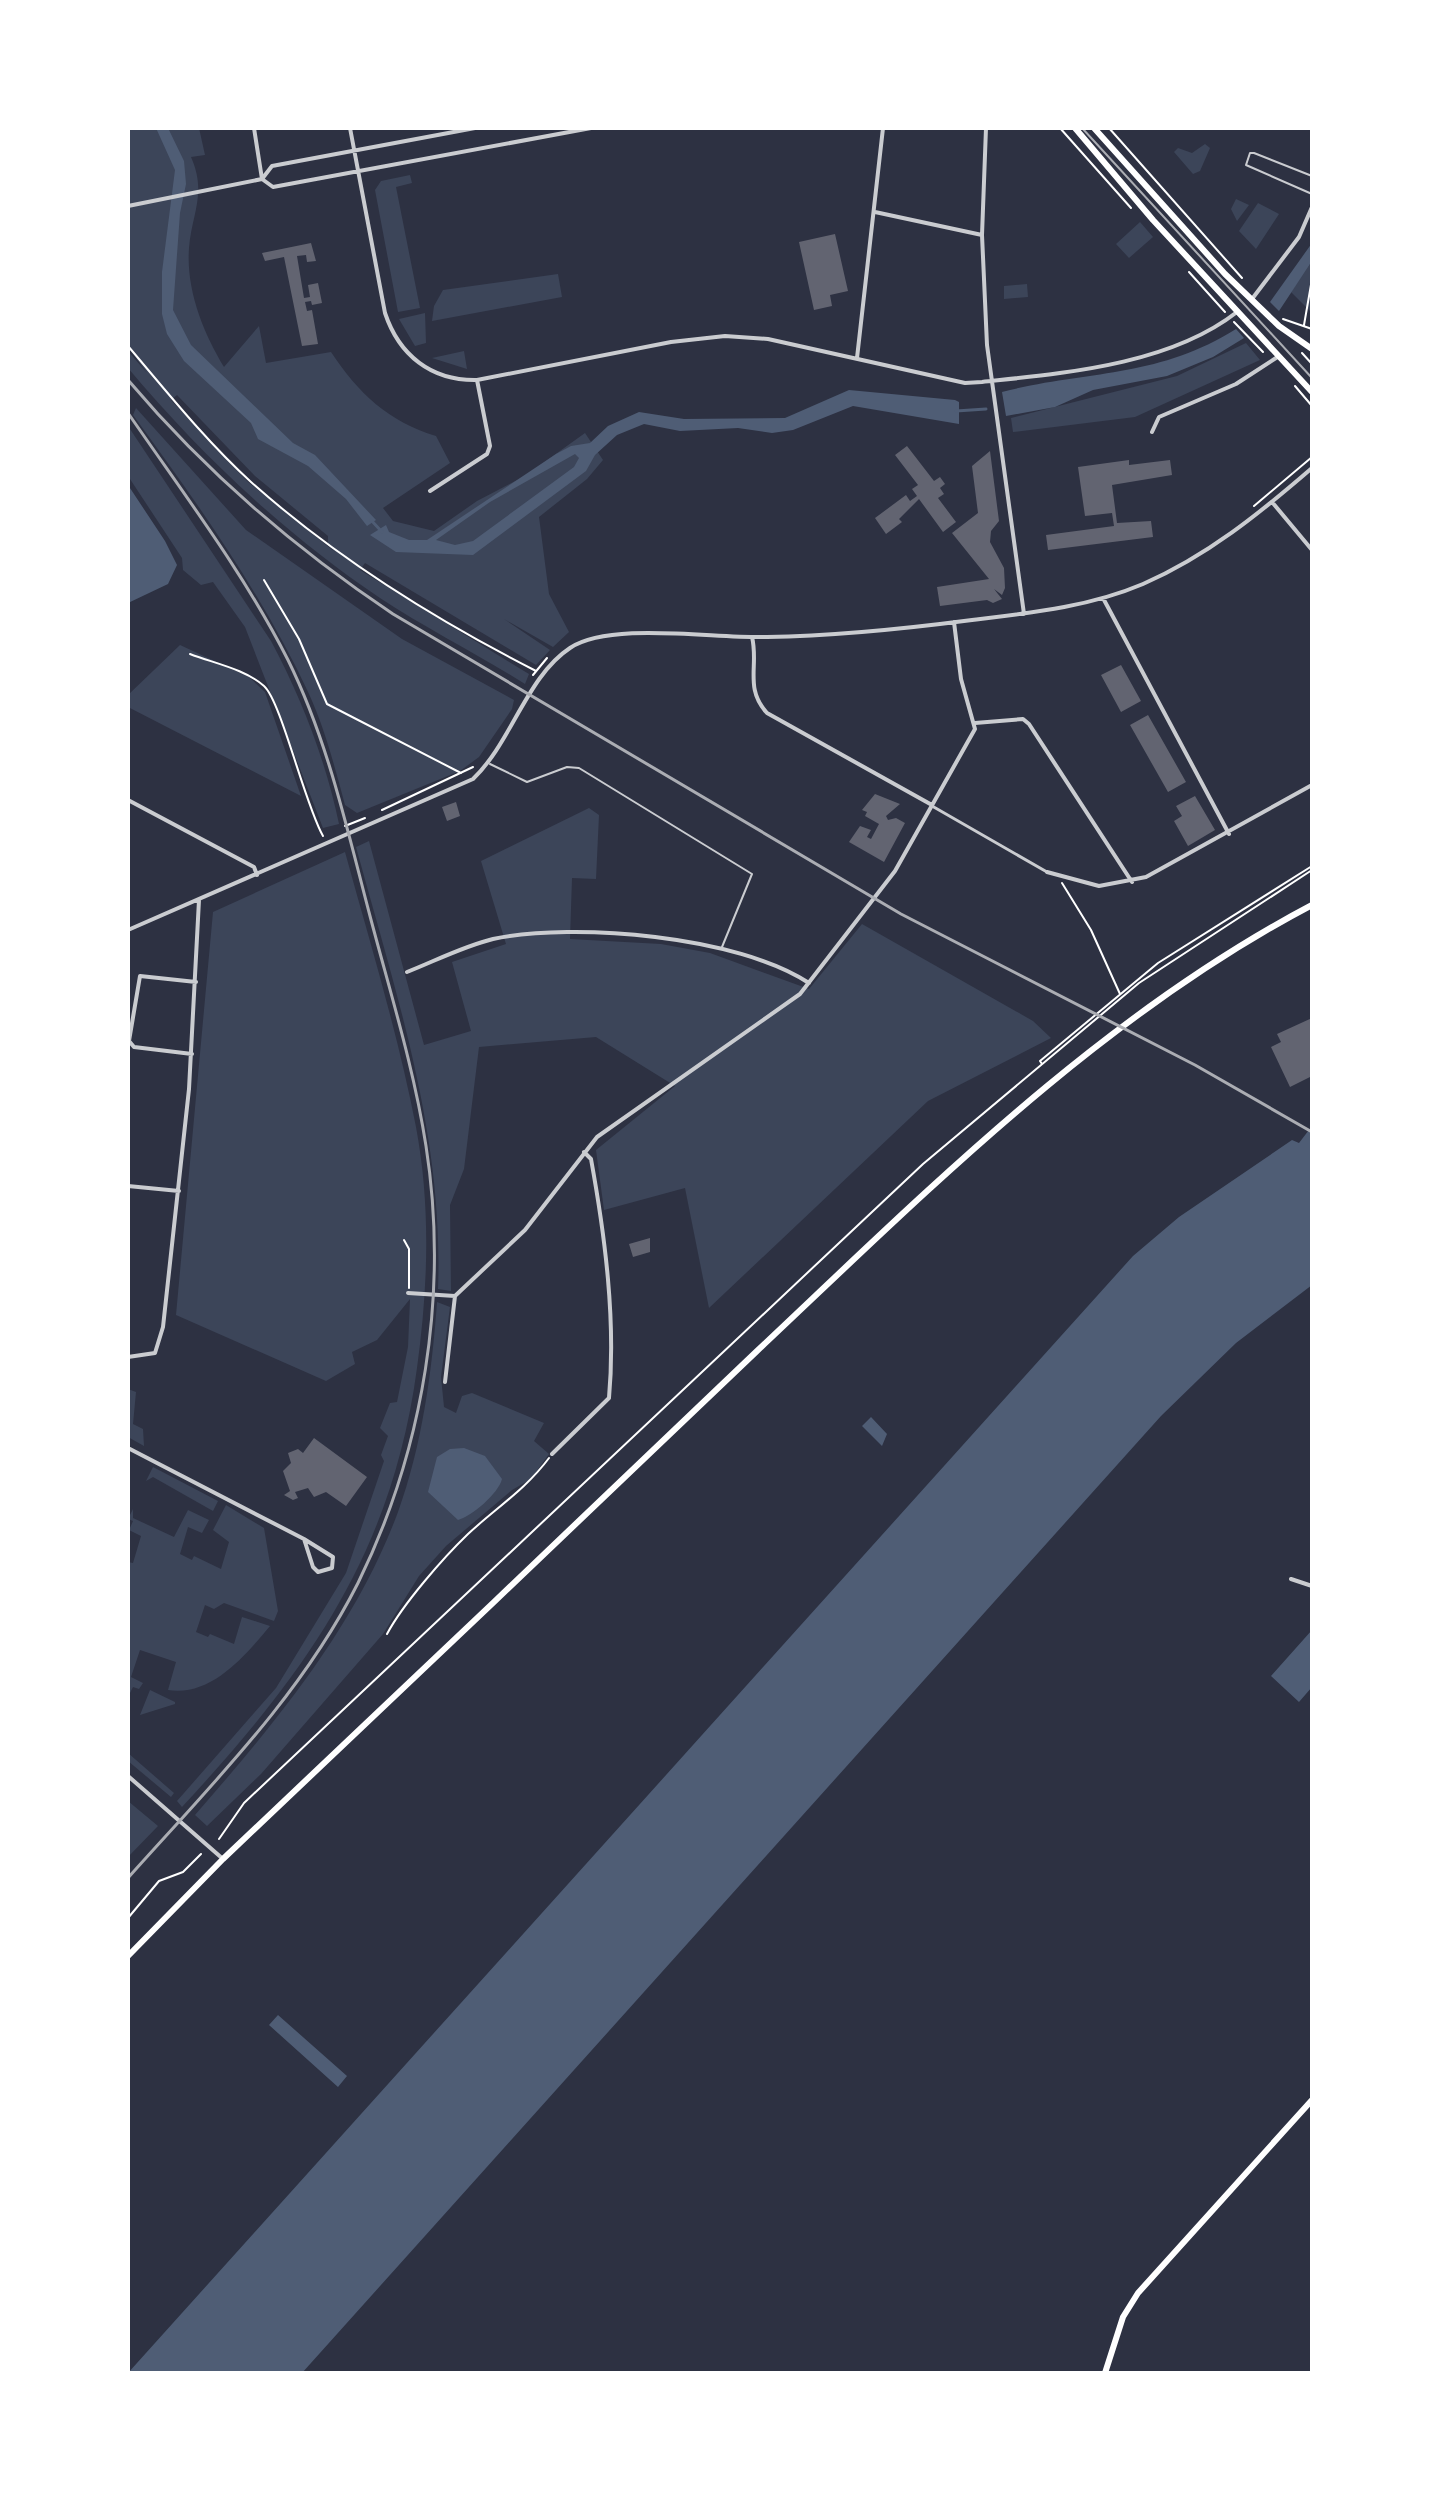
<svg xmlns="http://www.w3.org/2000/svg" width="1440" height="2501" viewBox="0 0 1440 2501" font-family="Spectral,serif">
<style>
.green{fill:#3c4559;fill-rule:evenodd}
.water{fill:#4f5d75;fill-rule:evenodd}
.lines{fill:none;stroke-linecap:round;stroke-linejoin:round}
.stream{stroke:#4f5d75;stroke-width:3}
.building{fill:#626471}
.path{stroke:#fff;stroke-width:2}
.service{stroke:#caccd0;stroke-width:2}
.pedestrian{stroke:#caccd0;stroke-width:3}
.minor{stroke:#caccd0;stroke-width:4}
.secondary{stroke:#fff;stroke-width:6}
.tram{stroke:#abadb3;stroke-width:2}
.rail{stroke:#abadb3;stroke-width:3}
</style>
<rect width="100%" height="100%" fill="#2d3142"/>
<!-- green -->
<path class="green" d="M128,128h71l6,27 -14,2c16,36 1,56 -2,91 -3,42 14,84 35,119l35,-41 7,37 65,-11c27,41 58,70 105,84l14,27 -67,45 10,13 41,10 43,-30 48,-25 60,-43 18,27 -16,19 -48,38 10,77 20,38 -16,15 -49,-28 46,31 -14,15 -171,-102 -5,7 159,98 10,6 -4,10c-44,-28 -98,-55 -145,-86 -95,-64 -178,-142 -252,-230v-17l19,22 -19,-26zM177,395l78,81 73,60v9l7,7 -88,-71 -76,-81z
M1205,144l5,4 -10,23 -7,3 -19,-22 4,-4 14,5z
M410,175l2,8 -16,4 24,121 -22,4 -23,-122 6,-9z
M1236,199l13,6 -12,16 -6,-12z
M1258,203l21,11 -23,35 -17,-18z
M1140,222l13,15 -24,21 -13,-14z
M1312,261v47l-2,3 -19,-19z
M558,274l4,23 -130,24 2,-15 9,-16z
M1027,284l1,13 -24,2v-13z
M425,313l1,30 -11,3 -16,-27z
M1246,343l14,17 -125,57 -122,15 -2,-14 166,-42z
M464,351l3,18 -35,-11z
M136,408l110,122 156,109 112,61 -2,9 -33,48 -19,14 -103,42 -12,-8c-10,-37 -20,-76 -36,-111 -46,-99 -111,-190 -176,-279z
M128,426l143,215c30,56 55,120 68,183l-16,4 -78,-201 -32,-45 -12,3 -18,-15 -1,-12 -54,-82z
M180,645l69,32 16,15 36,104 -173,-89v-12z
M589,808l10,7 -3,64 -24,-1 -2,61 91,5 49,9 99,36 53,-65 171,97 18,17 -123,63 -219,207 -24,-120 -81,22 -8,-60 79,-64 -79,-49 -117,10 -15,122 -14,36 1,86 -13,-2c6,-154 -42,-295 -82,-442l13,-6 55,204 47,-14 -19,-69 54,-18 -25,-83z
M345,852c25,91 53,182 71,275 15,80 12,161 1,241 -25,186 -110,304 -235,439l-5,-6 99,-113 70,-115 38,-112 -3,-6 7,-19 -8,-8 10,-25 7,-1 11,-55 2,-48 -33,41 -25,12 3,12 -29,17 -150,-66 37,-403z
M437,1302l13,5 -9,70 3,30 12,6 6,-17 10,-3 72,30 -10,18 15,13 -18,25 -19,11 -66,56 -27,30 -36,58 -122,140 -54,52 -12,-11c80,-92 160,-187 203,-303 24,-66 34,-140 39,-210z
M128,1389l8,3 -3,32 10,5 1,17 -16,-9z
M153,1467l65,34 -5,10 -60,-34 -7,4z
M226,1505l38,23 14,83 -4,10 -50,-18 -10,6 -9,-4 -9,27 12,5 2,-3 24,10 8,-27 28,9c-25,30 -59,71 -102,64l8,-28 -36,-12 -9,27 12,6 -4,6 -6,-2 -5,10v-135l5,1 8,-27 -12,-6 4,-9 -5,-2 5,-10v9l41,19 14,-27 21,10 -7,13 -14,-6 -8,27 12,6 2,-4 27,13 8,-27 -16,-12z
M150,1690l25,12v2l-35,11z
M128,1753l46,40 -3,4 -43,-36z
M128,1801l30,25 -30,31z"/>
<!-- water -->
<path class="water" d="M156,128h12l16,33 2,23 -6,29 -7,97 18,35 102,98 22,12 61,65 -9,6 -21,-27 -38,-33 -50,-27 -7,-16 -67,-62 -17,-27 -5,-20v-42l13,-102z
M1312,243v18l-33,50 -9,-9z
M1236,329l8,9 -31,19 -46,19 -74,14 -38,17 -49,9 -4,-24c85,-22 154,-13 234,-63z
M849,390l106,10 4,2v22l-106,-18 -60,24 -21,3 -34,-5 -58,3 -36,-7 -27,11 -22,20 -9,16 -113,84 -77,-3 -26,-17 16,-10 3,7 20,8h18l129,-86 15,-8 19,-3 18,-17 31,-14 45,7 101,-1zM575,454l4,4 -5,9 -101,74 -18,4 -19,-5 54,-38z
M128,485l37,56 12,24 -9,19 -40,19z
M1312,1126v159l-76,58 -75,73 -859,957h-174l1005,-1117 46,-39 113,-77 7,3z
M871,1417l16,17 -5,12 -20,-20z
M464,1448l21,8 17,23c-4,15 -30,37 -44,41l-30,-28 9,-35 13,-8z
M1312,1630v57l-13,15 -28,-26z
M278,2015l69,61 -9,11 -69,-62z"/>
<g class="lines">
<!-- stream -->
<path class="stream" d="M956,411l30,-2
M371,520l11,12"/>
</g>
<!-- building -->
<path class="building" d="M835,234l13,57 -18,4 2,11 -18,4 -15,-68z
M311,243l5,18 -9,1 -1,-7 -9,1 7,42 6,-1 -2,-12 10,-2 4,20 -10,2 -1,-4 -6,1 2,9 5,-1 6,34 -16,2 -18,-89 -19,4 -3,-8z
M907,446l27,35 6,-4 5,7 -5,4 4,6 -6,4 18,24 -13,10 -24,-33 -20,20 3,3 -16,12 -11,-16 31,-23 4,6 7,-5 -5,-7 6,-4 -23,-30z
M990,451l9,70 -8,10 -1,11 14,26 1,20 -3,7 -8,-6 8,10 -9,4 -6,-3 -47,6 -3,-19 52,-8 -37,-46 26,-20 -6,-47z
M1129,460v5l41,-5 2,15 -60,10 5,38 34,-2 2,16 -105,13 -2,-15 68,-9 -2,-13 -27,3 -7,-49z
M1121,665l20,36 -20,11 -20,-37z
M1148,715l38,67 -18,10 -38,-67z
M875,794l25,10 -14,12 2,4 8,-2 9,5 -21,39 -35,-20 11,-16 11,4 -4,7 4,2 8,-15 -14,-8 2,-4 -5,-2z
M1195,796l20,34 -27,16 -14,-25 8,-5 -6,-10z
M456,802l4,14 -13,5 -5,-14z
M1312,1018v58l-22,11 -19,-40 10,-5 -4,-8z
M650,1238v14l-17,5 -4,-13z
M314,1438l53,39 -21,29 -20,-14 -12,5 -6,-9 -13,4 3,6 -5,2 -9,-5 6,-4 -7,-20 8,-8 -3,-10 10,-4 5,4z"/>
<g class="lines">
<!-- path -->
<path class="path" d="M1060,128l71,80
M1109,128l133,150
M1189,272l36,40
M1283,319l29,10
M1234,322l29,30
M1304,325l8,-46
M128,346c39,46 78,95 123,136 84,75 185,138 285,189
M1302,353l10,11
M1295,386l17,20
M1254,506l58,-49
M264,580l35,59 28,65 134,69
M190,654c23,9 55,15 74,32 17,15 41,119 59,150
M533,675l14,-17
M382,810l91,-43
M345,826l20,-8
M1062,883l29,47 29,64
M1042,1064l-2,-3 118,-98 154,-97
M404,1240l5,9v39
M387,1634c16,-30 56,-76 81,-100 28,-26 58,-45 81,-76
M219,1839l25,-36 679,-639 216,-181 173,-113
M128,1918l31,-37 24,-9 18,-18"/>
<!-- service -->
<path class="service" d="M1312,176l-58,-23h-4l-4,12 66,29
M490,764l37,18 40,-15 12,1 173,106 -30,73"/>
<!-- pedestrian -->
<path class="pedestrian" d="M932,806l115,66"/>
<!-- minor -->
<path class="minor" d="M254,128l8,51
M350,128l35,185c14,42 46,68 92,67l194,-38 54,-6 43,3 197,44 17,-1c83,-9 187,-17 255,-70
M986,128l-4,107 5,110 37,269
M262,179l11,8 318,-59
M128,206l134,-27 10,-13 203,-38
M875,212l107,23
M1252,299l47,-62 13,-30
M857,358l26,-230
M1152,432l7,-15 77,-33 43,-28
M430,491l57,-37 3,-8 -13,-66
M1272,502l40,48
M1103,598l126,236
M752,637c7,28 -8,51 15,76l165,92
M975,723l48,-4 6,5 103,158
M128,800l126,67 3,8
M1047,872l52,14 47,-9 166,-92
M128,930l345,-151c38,-36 54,-103 97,-131 41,-27 145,-9 197,-11 68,-1 136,-8 205,-17 58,-7 117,-13 171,-36 64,-28 117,-71 169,-116
M407,972c28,-11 57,-26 86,-33 82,-17 245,-3 316,44
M192,1054l-58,-7 -5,-6 11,-65 56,6
M128,1186l51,5
M408,1293l47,3
M128,1357l27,-4 8,-26 26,-238 10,-189
M445,1382l10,-86 70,-66 72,-93 203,-143 95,-123 80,-142 -14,-50 -7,-57
M128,1448l176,91 9,28 5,5 14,-4 1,-11 -29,-18
M552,1454l57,-56c7,-78 -4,-162 -18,-239l-7,-7
M1291,1579l21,7
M128,1776l95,83"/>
<!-- secondary -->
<path class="secondary" d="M1075,128l78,92 159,172
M1094,128l131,146 54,52 33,23
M128,1956l95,-97c179,-169 356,-338 534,-508 172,-162 344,-335 555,-446
M1105,2373l18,-56 15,-24 174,-193"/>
<!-- tram -->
<path class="tram" d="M1082,128l230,250"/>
<!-- rail -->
<path class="rail" d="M128,380c77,91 166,168 265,234l508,300 294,151 117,67
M128,413c55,80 116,160 160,247 40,81 59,169 82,256 20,76 44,152 56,230 23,147 -2,303 -68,437 -57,113 -147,202 -230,295"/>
</g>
<!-- border -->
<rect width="1440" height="2501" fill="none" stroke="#ffffff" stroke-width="260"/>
</svg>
